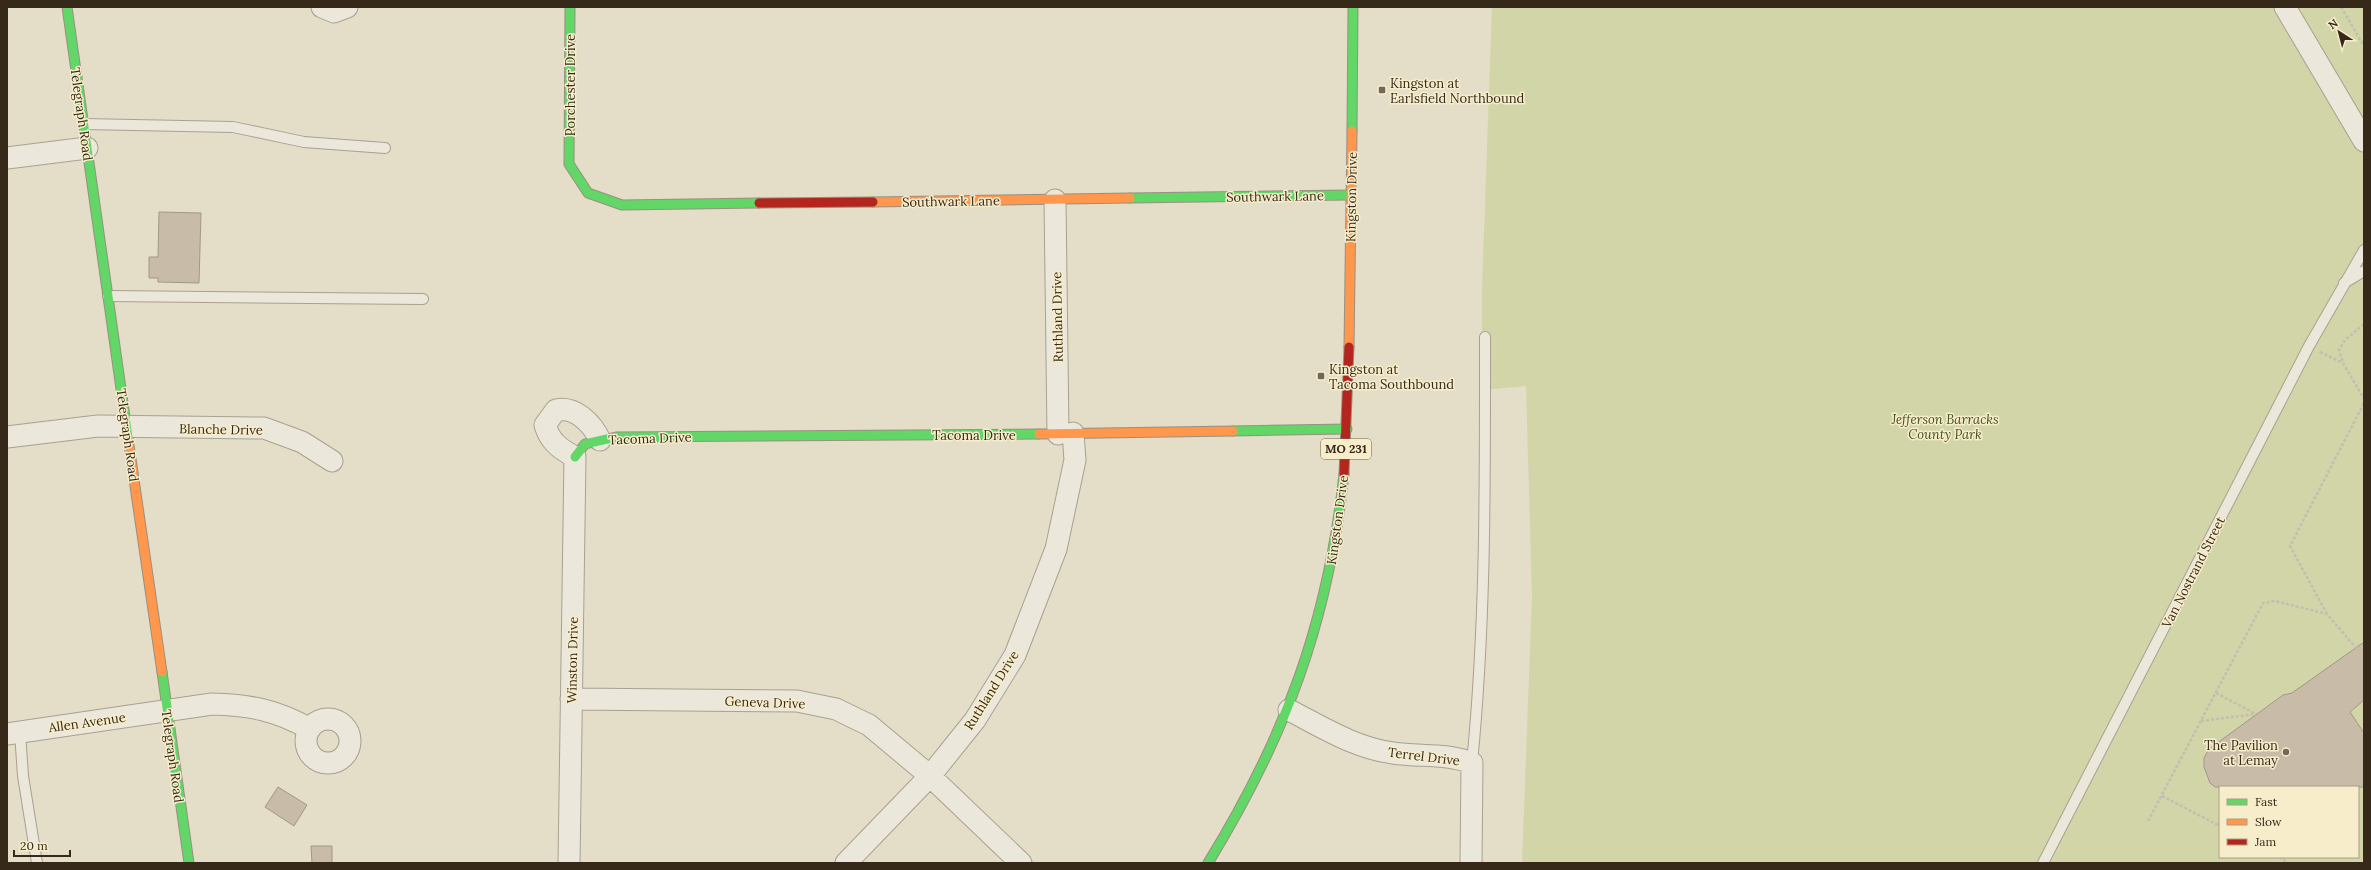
<svg xmlns="http://www.w3.org/2000/svg" width="2371" height="870" viewBox="0 0 2371 870" font-family="Lora,serif">
<style>
.green{fill:#d2d5a8;fill-rule:evenodd}
.building{fill:#c8bba8;stroke:#a39887}
.lines{fill:none;stroke-linecap:round;stroke-linejoin:round}
.lane-casing{stroke:#a8a191;stroke-width:12}
.street-casing{stroke:#a8a191;stroke-width:23}
.fast-casing{stroke:#989081;stroke-width:11}
.slow-casing{stroke:#989081;stroke-width:11}
.jam-casing{stroke:#989081;stroke-width:11}
.path{stroke:#c3beb1;stroke-width:2.5;stroke-dasharray:3 2;stroke-linecap:butt}
.lane{stroke:#ebe7da;stroke-width:10}
.street{stroke:#ebe7da;stroke-width:21}
.fast{stroke:#63d668;stroke-width:9}
.slow{stroke:#ff974d;stroke-width:9}
.jam{stroke:#b3261e;stroke-width:9}
.poi-dot{fill:#736857;stroke:#f7edcb;stroke-width:1.5}
.labels{text-anchor:middle;stroke-width:3;stroke-linejoin:round;paint-order:stroke}
.shield{fill:#f7edcb;stroke:#70644f;stroke-width:1}
.shield-label{font-size:12px;font-weight:bold;fill:#36291a}
.poi-label{font-size:13px;fill:#36291a;stroke:#f7edcb;text-anchor:start}
.street-label{font-size:13px;fill:#36291a;stroke:#f7edcb}
.park-label{font-size:13px;font-style:italic;fill:#43541f;stroke:#f7edcb}
</style>
<rect width="100%" height="100%" fill="#e4ddc7"/>
<!-- green -->
<path class="green" d="M1492,7h872v856h-842l10,-267 -6,-210 -44,4v-100zM2220,787h138v70h-138z"/>
<!-- building -->
<path class="building" d="M159,212l42,1 -2,70 -41,-1v-4h-9v-21h9z
M2364,642v58l-14,12 14,21v54h-149l-5,-4 -6,-16v-9l5,-9 74,-54 9,-2z
M278,787l29,18 -13,21 -29,-19z
M311,846h21v17h-20z"/>
<g class="lines">
<defs>
<path id="lane" d="M84,124l149,3 71,15 81,6
M2344,283l20,-12
M108,296l315,3
M20,732l3,44 14,87
M1472,763c14,-141 13,-284 13,-426
M2043,863l266,-517 55,-96"/>
<path id="street" d="M322,7l12,5 13,-5
M2285,7l79,134
M7,158l80,-10
M1055,200l3,234
M7,437l91,-11 166,2 38,14 30,19
M571,699l226,2 39,8 33,16 61,51 91,87
M1289,710c33,17 66,38 104,43 26,4 54,0 79,10l-1,100
M306 741a22 22 0 1 1 44 0a22 22 0 1 1-44 0Z
M7,734l205,-30c38,1 64,6 98,25
M569,863l6,-406c-15,-8 -25,-15 -30,-32l11,-15c19,-4 36,13 44,30
M846,863l84,-87 45,-56 40,-65 41,-106 19,-89 -2,-27"/>
<path id="fast" d="M67,7l61,431
M570,7l-1,157 19,29 34,12 137,-2
M1352,131l1,-124
M1130,198l221,-3
M1233,431l114,-2
M575,457l10,-13 31,-7 423,-3
M162,672l27,191
M1208,863c78,-127 120,-241 136,-389"/>
<path id="slow" d="M873,202l257,-4
M1349,347l3,-216
M1039,434l194,-3
M128,438l34,234"/>
<path id="jam" d="M759,203l114,-1
M1344,474l5,-127"/>
</defs>
<!-- lane casing -->
<use href="#lane" class="lane-casing"/>
<!-- street casing -->
<use href="#street" class="street-casing"/>
<!-- fast casing -->
<use href="#fast" class="fast-casing"/>
<!-- slow casing -->
<use href="#slow" class="slow-casing"/>
<!-- jam casing -->
<use href="#jam" class="jam-casing"/>
<!-- path -->
<path class="path" d="M2341,7l23,39
M2364,324l-19,16 -6,10 4,13 21,36
M2320,352l23,11
M2327,614l-37,-68 74,-143
M2216,693l40,21
M2201,721l55,-7
M2162,796l58,30
M2148,821l115,-218 12,-2 52,13 29,34
M2279,857l9,6"/>
<!-- lane -->
<use href="#lane" class="lane"/>
<!-- street -->
<use href="#street" class="street"/>
<!-- fast -->
<use href="#fast" class="fast"/>
<!-- slow -->
<use href="#slow" class="slow"/>
<!-- jam -->
<use href="#jam" class="jam"/>
</g>
<!-- markers -->
<g class="poi-dot">
<rect x="1378" y="86" width="8" height="8" rx="2"/>
<rect x="1317" y="372" width="8" height="8" rx="2"/>
<circle cx="2286" cy="752" r="4"/>
</g>
<g class="labels">
<!-- shield labels -->
<rect class="shield" x="1321" y="439" width="50" height="20" rx="3"/>
<g class="shield-label">
<text x="1346" y="453">MO 231</text>
</g>
<!-- poi labels -->
<g class="poi-label">
<text x="1390" y="88">Kingston at<tspan x="1390" dy="15">Earlsfield Northbound</tspan></text>
<text x="1329" y="374">Kingston at<tspan x="1329" dy="15">Tacoma Southbound</tspan></text>
<text x="2278" y="750" text-anchor="end">The Pavilion<tspan x="2278" dy="15">at Lemay</tspan></text>
</g>
<!-- street labels -->
<g class="street-label">
<text transform="translate(570 85) rotate(-90)" y="5">Porchester Drive</text>
<text transform="translate(82 114) rotate(82)" y="5">Telegraph Road</text>
<text transform="translate(1275 196) rotate(-1)" y="5">Southwark Lane</text>
<text transform="translate(1351 197) rotate(-89)" y="5">Kingston Drive</text>
<text transform="translate(951 201) rotate(-1)" y="5">Southwark Lane</text>
<text transform="translate(1057 317) rotate(-91)" y="5">Ruthland Drive</text>
<text transform="translate(221 429) rotate(1)" y="5">Blanche Drive</text>
<text transform="translate(128 435) rotate(82)" y="5">Telegraph Road</text>
<text x="974" y="440">Tacoma Drive</text>
<text transform="translate(650 438) rotate(-2)" y="5">Tacoma Drive</text>
<text transform="translate(1337 520) rotate(-82)" y="5">Kingston Drive</text>
<text transform="translate(2193 572) rotate(-63)" y="5">Van Nostrand Street</text>
<text transform="translate(572 660) rotate(-89)" y="5">Winston Drive</text>
<text transform="translate(991 690) rotate(-58)" y="5">Ruthland Drive</text>
<text transform="translate(765 702) rotate(2)" y="5">Geneva Drive</text>
<text transform="translate(87 722) rotate(-8)" y="5">Allen Avenue</text>
<text transform="translate(173 756) rotate(82)" y="5">Telegraph Road</text>
<text transform="translate(1424 756) rotate(7)" y="5">Terrel Drive</text>
</g>
<!-- park labels -->
<g class="park-label">
<text x="1945" y="424">Jefferson Barracks<tspan x="1945" dy="15">County Park</tspan></text>
</g>
</g>
<!-- border -->
<rect width="2371" height="870" fill="none" stroke="#36291a" stroke-width="16"/>
<!-- legend -->
<rect x="2219" y="786" width="140" height="72" fill="#f7edcb" stroke="#aa9f84"/>
<rect x="2227" y="799" width="20" height="6" fill="#63d668" stroke="#aa9f84"/>
<text x="2255" y="806" font-size="12" fill="#36291a">Fast</text>
<rect x="2227" y="819" width="20" height="6" fill="#ff974d" stroke="#aa9f84"/>
<text x="2255" y="826" font-size="12" fill="#36291a">Slow</text>
<rect x="2227" y="839" width="20" height="6" fill="#b3261e" stroke="#aa9f84"/>
<text x="2255" y="846" font-size="12" fill="#36291a">Jam</text>
<!-- north arrow -->
<g transform="translate(2339 32) rotate(324)" stroke="#f7edcb" stroke-width="3" paint-order="stroke">
<path d="M0-3L7 15L0 10L-7 15Z" fill="#36291a"/>
<text y="-6" font-size="11" font-weight="bold" text-anchor="middle" fill="#36291a">N</text>
</g>
<!-- scale -->
<path d="M14 850v6h56v-6" fill="none" stroke="#36291a" stroke-width="2"/>
<text x="20" y="850" font-size="12" fill="#36291a" stroke="#f7edcb" stroke-width="3" paint-order="stroke">20 m</text>
</svg>
